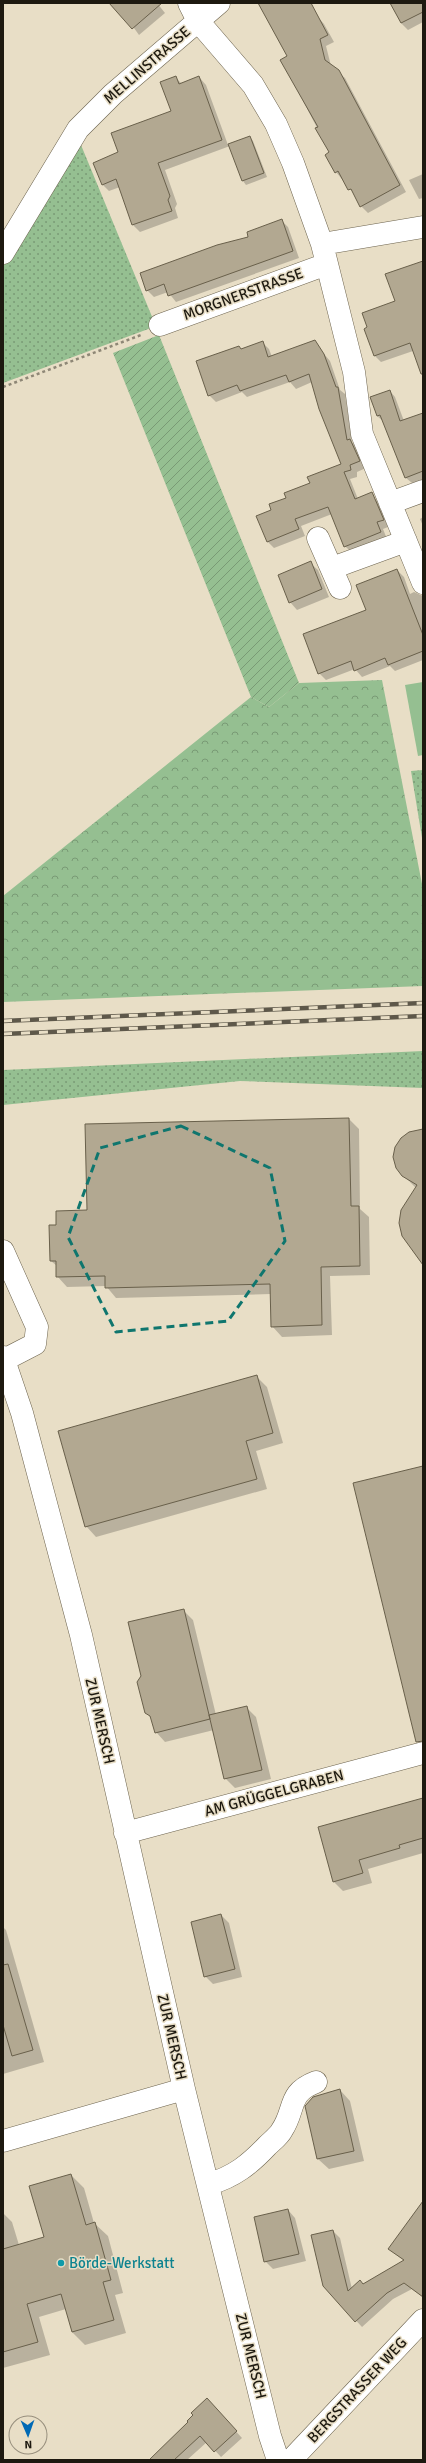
<svg xmlns="http://www.w3.org/2000/svg" width="426" height="2463" viewBox="0 0 426 2463" font-family="Signika,sans-serif">
<style>
.grass{fill:url(#grass-dots)}
.forest{fill:url(#forest-crowns)}
.park{fill:#95bf91}
.garden{fill:url(#garden-furrows)}
.shadow{fill:#0003}
.building{fill:#b2a891;stroke:#69604b}
.lines{fill:none;stroke-linecap:round;stroke-linejoin:round}
.minor-casing{stroke:#6d644f;stroke-width:23}
.path{stroke:#8e8776;stroke-width:2.5;stroke-dasharray:3 3;stroke-linecap:butt}
.minor{stroke:#fff;stroke-width:22}
.rail-casing{stroke:#5e584a;stroke-width:4.5}
.rail{stroke:#e8dec6;stroke-width:3;stroke-dasharray:9;stroke-linecap:butt}
.marked{fill:none;stroke:#0f766e;stroke-width:3;stroke-dasharray:8 5;stroke-linejoin:round}
.culture-dot{fill:#0f9aa8;stroke:#e8dec6;stroke-width:1.5}
.labels{text-anchor:middle;stroke-width:3;stroke-linejoin:round;paint-order:stroke}
.street-label{font-size:15px;fill:#1d1910;stroke:#e8dec6}
.culture-label{font-size:15px;fill:#0d838f;stroke:#e8dec6;text-anchor:start}
</style>
<defs>
<pattern id="grass-dots" width="8" height="8" patternUnits="userSpaceOnUse"><rect width="8" height="8" fill="#95bf91"/><path d="M2 2h.1M6 6h.1" fill="none" stroke="#799a75" stroke-width="1.8" stroke-linecap="round"/></pattern>
<pattern id="forest-crowns" width="20" height="18" patternUnits="userSpaceOnUse"><rect width="20" height="18" fill="#95bf91"/><path d="M2 6a3 3 0 1 1 6 0M12 15a3 3 0 1 1 6 0" fill="none" stroke="#799a75"/></pattern>
<pattern id="garden-furrows" width="10" height="10" patternUnits="userSpaceOnUse"><rect width="10" height="10" fill="#95bf91"/><path d="M-1 1l2-2M0 10L10 0M9 11l2-2" fill="none" stroke="#799a75"/></pattern>
</defs>
<rect width="100%" height="100%" fill="#e8dec6"/>
<!-- grass -->
<path class="grass" d="M81,145l72,174 -2,9 -148,55v-116z
M423,770v74l-12,-73z
M423,1051v37l-183,-7 -237,24v-35z"/>
<!-- forest -->
<path class="forest" d="M382,680l41,209v97l-420,16v-106l248,-199 18,10 30,-24z"/>
<!-- park -->
<path class="park" d="M423,682v73l-5,1 -13,-71z"/>
<!-- garden -->
<path class="garden" d="M159,335l140,348 -30,24 -18,-10 -138,-344z"/>
<!-- shadow -->
<path class="shadow" d="M116,3h41l8,10 -26,22z
M260,3h45l19,21 10,18 -8,4 5,20 14,12 61,114 -38,21 -7,-7 -6,-11 -19,-23 -6,-19 -48,-93 6,-3z
M391,3h32v19l-15,8 -7,-7z
M199,77l7,8 22,60 22,-8 3,4 14,36 -21,8 -3,-4 -13,-35 -65,24 12,34 -2,4 3,10 -38,14 -7,-7 -13,-38 -11,4 -7,-7 17,-32 53,-40 4,-34 6,6z
M423,174v24l-4,1 -10,-19z
M281,220l7,7 11,31 -123,44 -8,-10 -14,5 -7,-7z
M423,262v95l-10,-6 -32,11 -7,-7 -6,-27 28,-26z
M262,342l7,7 3,8 42,-15 16,19 10,29 5,4 7,48 5,5 9,21 -9,4v5l-7,2 8,20 13,-5 6,7 11,26 -5,2 4,10 -35,14 -7,-7 -13,-32 -31,12 4,10 -31,12 -6,-6 4,-32 15,-12 55,-34 -30,-82 -16,7 -6,-7 -43,15 -5,-5 -26,10 -7,-7 32,-46z
M390,391l5,6 9,24 19,14v50l-4,-4 -7,2 -6,-5 -23,-57 -6,-5z
M423,517v9l-3,-7z
M310,563l8,7 11,27 -32,13 -7,-8z
M397,570l7,7 6,17 4,-2 9,4v64l-28,11 -5,-5 -28,11 -7,-8 -29,11 -7,-7z
M349,1119l10,10 1,80 9,8 1,58 -40,1 2,59 -50,2 -10,-11 -1,-32 -155,4 -10,-12 -39,1 -10,-11v-10l-6,-5 6,-35 31,-15z
M423,1131v126l-7,-69 -13,-13z
M256,1376l11,11 16,56 -27,8 11,38 -171,48 -10,-11z
M183,1610l10,10 23,95 30,-8 10,10 15,62 -36,9 -10,-10 -11,-48 -49,12 -9,-10 -4,-13 -6,-7z
M423,1799v54l-55,16 4,14 -29,8 -9,-9z
M221,1915l8,8 13,54 -29,7 -8,-8z
M3,1927l3,3 38,132 -41,12z
M340,2090l10,11 14,60 -35,8 -11,-10z
M71,2175l13,13 10,35 14,13 15,57 -8,2 11,38 -41,12 -13,-13 -6,-23 -27,8 11,38 -47,13v-155l9,9 7,23 26,-7z
M288,2210l7,8 11,43 -33,8 -8,-8z
M423,2210v87l-11,-8 -19,10 -31,28 -38,-41 9,-55 7,7 12,51 11,-4 41,-24 -14,-12z
M213,2406l29,32 -21,19 -14,-15 -20,18h-33z"/>
<!-- building -->
<path class="building" d="M109,3h53l-30,26z
M258,3h53l17,32 -8,4 5,21 14,10 61,115 -40,22 -9,-18 -3,1 -10,-19 -3,2 -10,-18 4,-3 -14,-24 3,-1 -38,-67 7,-4z
M390,3h33v9l-22,11z
M176,76l3,8 20,-8 23,64 -64,23 12,33 -2,4 4,11 -40,14 -16,-46 -14,6 -9,-22 25,-11 -7,-19 60,-22 -11,-29z
M250,136l14,37 -22,8 -14,-37z
M282,219l11,32 -125,45 -4,-12 -18,7 -6,-18 77,-28 31,-8 -1,-5z
M423,261v113h-2l-11,-31 -36,13 -10,-27 3,-2 -5,-14 33,-12 -10,-27z
M315,340l9,14 12,33h2l9,53 3,-1 10,22 -10,4 1,5 -7,2 11,27 17,-7 12,28 -7,2 4,10 -37,15 -16,-40 -33,12 4,10 -32,13 -11,-26 15,-6 -2,-6 17,-6 -2,-5 26,-10 -3,-6 34,-13 -22,-55 -10,-35 -20,8 -3,-7 -46,16 -3,-6 -29,11 -12,-35 43,-15 2,3 22,-8 5,16z
M390,390l10,31 23,-8v58l-18,7 -25,-63 -3,1 -7,-19z
M311,561l11,28 -33,14 -11,-28z
M397,569l26,66v16l-35,14 -3,-7 -31,13 -3,-10 -33,13 -15,-40 63,-24 -10,-25z
M349,1118l2,88h8l1,60 -39,1 1,58 -51,2 -1,-43 -165,4v-12l-49,1v-16h-6l-1,-36h7v-14l31,-1 -2,-86z
M423,1129v136l-21,-29 -3,-13 2,-13 16,-25 -15,-9 -6,-8 -3,-11 2,-10 6,-9 8,-6z
M257,1375l16,58 -27,8 11,38 -172,48 -27,-96z
M423,1466v275l-7,1 -63,-259z
M184,1609l26,110 -55,14 -5,-17 -5,-3 -8,-31 4,-6 -13,-54z
M247,1706l15,64 -38,9 -15,-64z
M423,1798v40l-24,7 1,3 -41,12 4,13 -30,9 -15,-55z
M221,1914l14,55 -31,8 -13,-55z
M8,1964l25,86 -21,6 -9,-31v-60z
M340,2089l14,62 -37,8 -12,-53 8,-9z
M71,2174l15,51 9,-3 16,58 -8,2 11,38 -42,12 -11,-38 -34,10 11,38 -35,10v-103l41,-12 -15,-51z
M423,2201v96l-19,-14 -17,10 -32,29 -32,-36 -12,-51 22,-5 15,61 12,-11 3,4 41,-24 -16,-11z
M288,2209l11,45 -35,8 -10,-45z
M207,2398l30,33 -23,21 -14,-16 -26,24h-25l39,-38 -1,-1 6,-6 -2,-2z"/>
<g class="lines">
<defs>
<path id="minor" d="M189,3l9,18 55,64 23,39 17,39 29,81 32,128 8,62 61,149
M322,244l101,-17
M3,253l75,-124 35,-35 106,-91
M160,325l167,-61
M390,503l33,-12
M318,538l22,50
M332,568l74,-27
M3,1251l34,76 -2,17 -31,16
M3,1357l19,56 59,222 103,454 86,347 8,24
M125,1833l298,-80
M3,2141l181,-52
M209,2184c25,-7 41,-20 58,-38 5,-5 12,-10 15,-16 14,-21 5,-37 34,-48
M291,2460l132,-140"/>
</defs>
<!-- minor casing -->
<use href="#minor" class="minor-casing"/>
<!-- path -->
<path class="path" d="M3,387l138,-52"/>
<!-- minor -->
<use href="#minor" class="minor"/>
<defs>
<path id="rail" d="M3,1021l420,-18
M3,1034l420,-18"/>
</defs>
<!-- rail casing -->
<use href="#rail" class="rail-casing"/>
<!-- rail -->
<use href="#rail" class="rail"/>
</g>
<!-- marked area -->
<path class="marked" d="M181,1126l89,42 15,73 -57,80 -112,11 -48,-95 32,-89z"/>
<!-- markers -->
<circle class="culture-dot" cx="61" cy="2263" r="4"/>
<g class="labels">
<!-- street labels -->
<g class="street-label">
<text transform="translate(147 65) rotate(-41)" y="5">MELLINSTRASSE</text>
<text transform="translate(243 294) rotate(-20)" y="5">MORGNERSTRASSE</text>
<text transform="translate(100 1721) rotate(77)" y="5">ZUR MERSCH</text>
<text transform="translate(274 1793) rotate(-15)" y="5">AM GRÜGGELGRABEN</text>
<text transform="translate(172 2037) rotate(77)" y="5">ZUR MERSCH</text>
<text transform="translate(251 2356) rotate(76)" y="5">ZUR MERSCH</text>
<text transform="translate(357 2390) rotate(-47)" y="5">BERGSTRASSER WEG</text>
</g>
<!-- culture labels -->
<g class="culture-label">
<text x="69" y="2268">Börde-Werkstatt</text>
</g>
</g>
<!-- border -->
<rect width="426" height="2463" fill="none" stroke="#1d1910" stroke-width="8"/>
<!-- north arrow -->
<g transform="translate(28 2435) rotate(178)"><circle r="19" fill="#e8dec6" stroke="#978f7d"/>
<path d="M0-3L7 15L0 10L-7 15Z" fill="#0069b5"/>
<text y="-6" font-size="11" font-weight="bold" text-anchor="middle" fill="#1d1910">N</text>
</g>
</svg>
